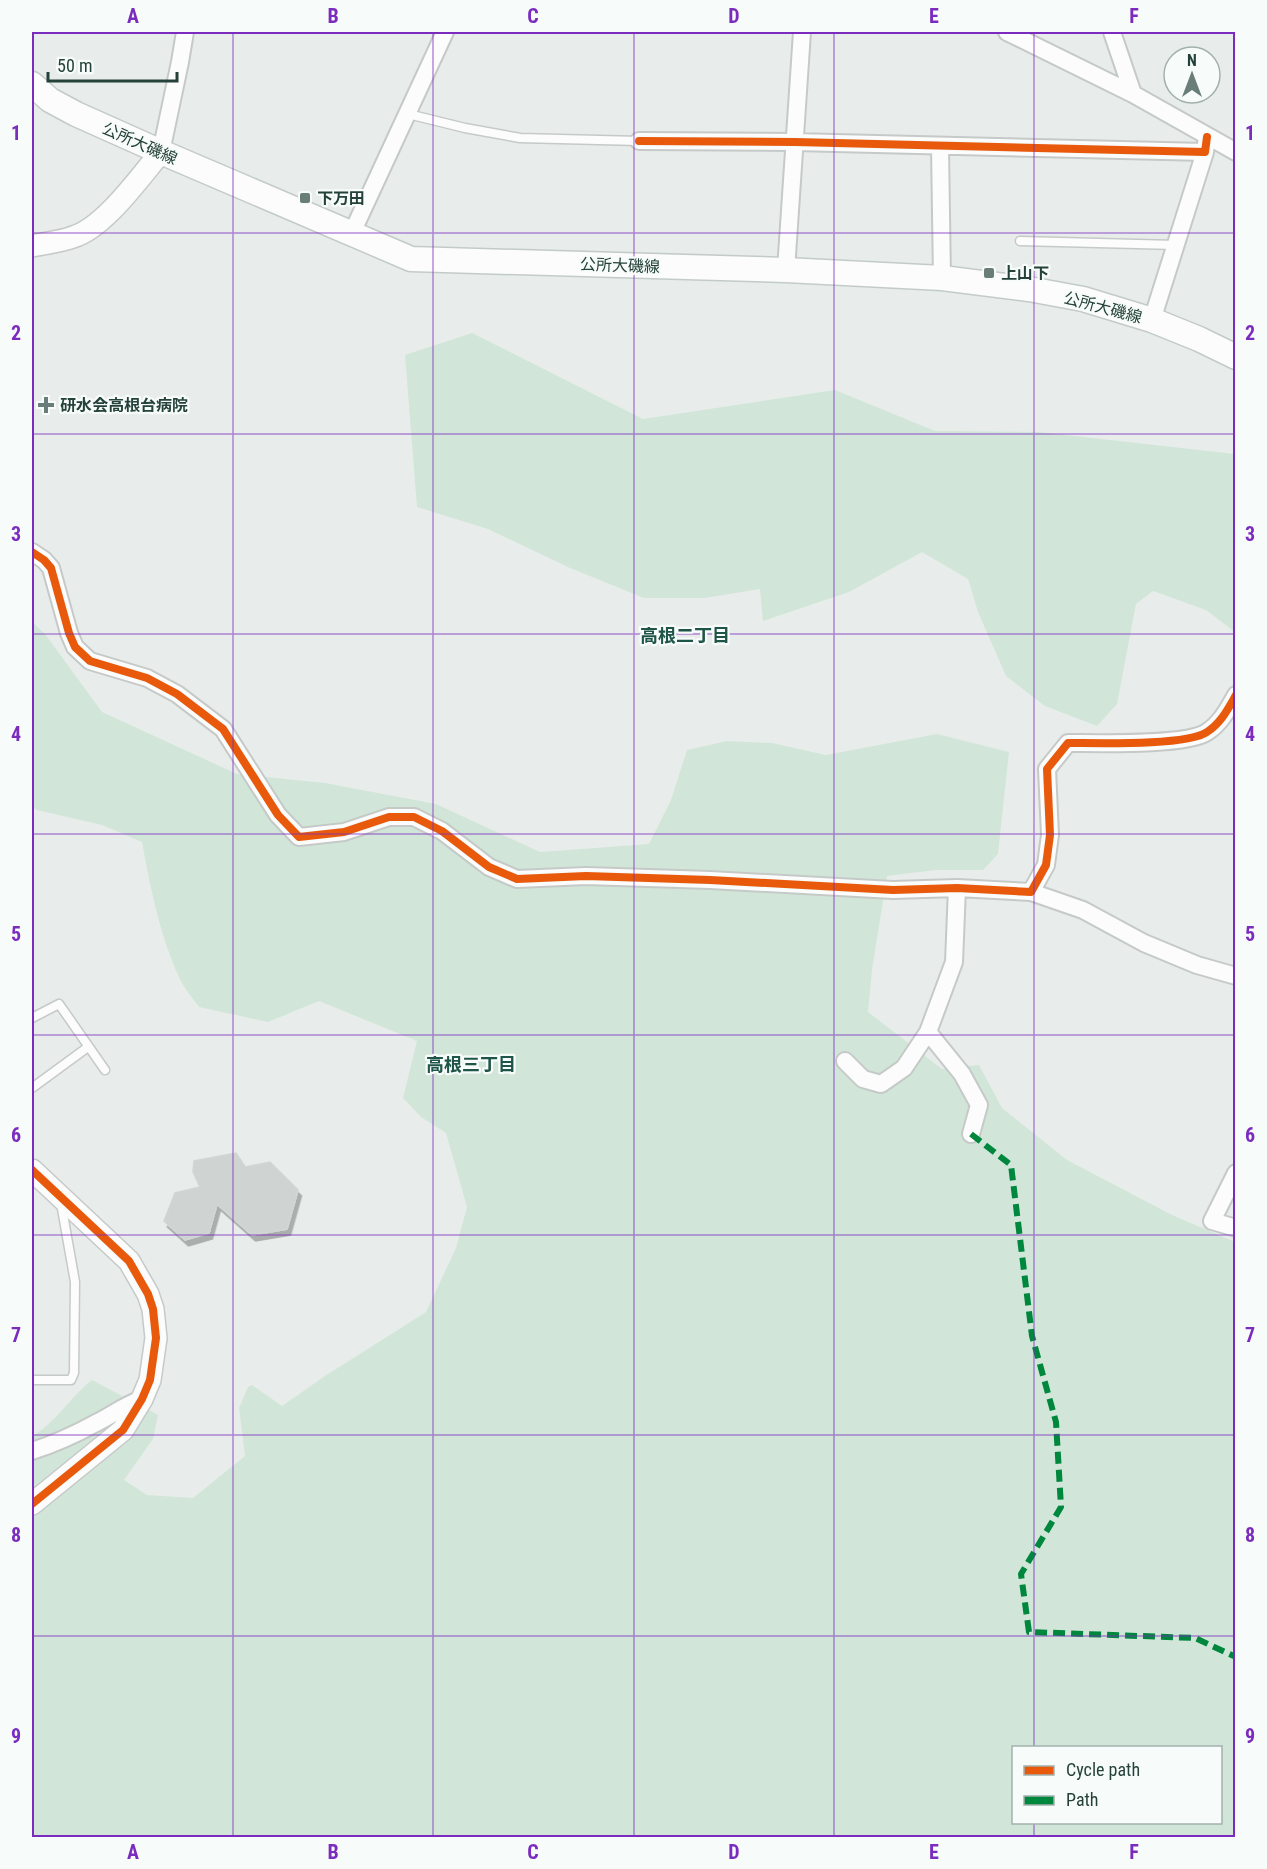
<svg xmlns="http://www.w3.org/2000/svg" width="1267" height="1869" viewBox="0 0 1267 1869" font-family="'Roboto Condensed','Noto Sans JP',sans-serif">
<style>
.green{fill:#d1e6d8;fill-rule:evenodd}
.building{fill:#cfd4d2;stroke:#d1d6d4;stroke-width:1.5;filter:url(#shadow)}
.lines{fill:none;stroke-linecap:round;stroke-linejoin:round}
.service-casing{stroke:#c5cac8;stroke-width:11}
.minor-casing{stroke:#c5cac8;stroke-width:20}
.tertiary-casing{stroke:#c5cac8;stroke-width:24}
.secondary-casing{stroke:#c3cbc8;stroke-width:27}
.service{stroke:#fcfcfc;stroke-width:8}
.minor{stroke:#fcfcfc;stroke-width:16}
.tertiary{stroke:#fcfcfc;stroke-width:21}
.secondary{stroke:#fcfcfc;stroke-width:24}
.quiet{stroke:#00873e;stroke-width:6;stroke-dasharray:12 6;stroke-linecap:butt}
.cycleway-casing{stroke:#f7fbf9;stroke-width:11}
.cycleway{stroke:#e8590c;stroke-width:8}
.grid{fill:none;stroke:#7b2cbf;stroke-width:1.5;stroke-opacity:0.55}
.poi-dot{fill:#697e78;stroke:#f7fbf9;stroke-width:2}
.labels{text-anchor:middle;stroke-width:4.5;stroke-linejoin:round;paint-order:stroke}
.street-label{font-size:16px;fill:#24423a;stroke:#f7fbf9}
.poi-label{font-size:16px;font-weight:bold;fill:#24423a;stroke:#f7fbf9;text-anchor:start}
.neighbourhood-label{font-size:18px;font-weight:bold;fill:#1f5548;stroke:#f7fbf9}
.neatline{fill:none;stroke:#7b2cbf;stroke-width:2}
.grid-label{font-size:20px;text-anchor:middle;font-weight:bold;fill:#7b2cbf}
</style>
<defs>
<filter id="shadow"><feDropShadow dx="3.5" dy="6" stdDeviation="0" flood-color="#0004"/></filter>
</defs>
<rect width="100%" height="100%" fill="#e8edeb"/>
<!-- green -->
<path class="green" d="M472,333l171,86 192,-29 100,41 104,1 196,22v178l-29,-22 -53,-19 -17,13 -19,100 -20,22 -52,-20 -39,-30 -28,-64 -10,-33 -46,-27 -73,40 -86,29 -3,-32 -55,9h-61l-74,-30 -82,-39 -71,-22 -12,-152z
M32,622l13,12 57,78 135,62 88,9 111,21 104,48 109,-8 22,-44 16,-50 40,-9 45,2 54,12 111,-21 72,18 -11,102 -15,16h-47l-49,6 -15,94 -4,42 74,57 37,-4 23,43 65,52 105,55 63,27v595h-1203v-401c22,-11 39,-40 60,-56l66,35 -5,24 -29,41 23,15 46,3 52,-42 -6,-48 9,-21 4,-2 30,21 43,-30 101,-64 30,-64 11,-41 -21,-74 -25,-16 -18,-19 14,-57 -98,-40 -51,21 -69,-15c-5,-7 -11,-14 -16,-22 -21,-40 -33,-98 -41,-143l-40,-17 -65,-15 -5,-4zM1014,1748h206v74h-206z"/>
<!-- building -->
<path class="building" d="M236,1153l9,14 25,-5 28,28 -11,39 -35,6 -35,-31 -8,29 -24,7 -21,-19 11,-28 25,-6 -7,-15 1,-11z"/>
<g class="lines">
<defs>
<path id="service" d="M408,114l57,14 55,10 119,3
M1020,241l156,4
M32,1018l27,-14 46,66
M32,1088l56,-41
M32,1380h39l3,-7 1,-91 -14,-79"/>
<path id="minor" d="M1007,32l126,62 103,58
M1112,32l21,62
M639,141l156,1 410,10 2,-15
M940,147l2,131
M161,152l19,-90 5,-30
M351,235l94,-203
M786,270l16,-238
M1152,320l53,-168
M32,552l12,8 7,8 18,65 6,14 15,14 57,17 30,16 46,35 55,86 21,22 45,-5 45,-15h25l28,14 47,36 28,12 69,-3 124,4 183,10 64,-2 74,4 15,-27 4,-30 -3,-66 21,-26c28,0 119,3 139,-11 14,-9 21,-23 29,-37
M957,888l-3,74 -26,70 34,42 17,31 -8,29
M1031,892l52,18 61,33 53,22 39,11
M845,1061l18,18 18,5 23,-16 24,-36
M1236,1173l-24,48 24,7
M32,1451c22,-7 44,-17 64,-28 16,-8 29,-18 46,-24"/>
<path id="tertiary" d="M32,246c13,-3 28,-4 41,-9 31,-9 67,-60 88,-85
M32,1170l97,91 19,33 5,15 3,29 -6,42 -8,19 -19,31 -91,74"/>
<path id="secondary" d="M32,84l18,16 26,14 85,38 250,107 375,11 156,8 87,11 54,10 69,21 47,19 37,18"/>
</defs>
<!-- service casing -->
<use href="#service" class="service-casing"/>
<!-- minor casing -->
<use href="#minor" class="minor-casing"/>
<!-- tertiary casing -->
<use href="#tertiary" class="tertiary-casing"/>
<!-- secondary casing -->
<use href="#secondary" class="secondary-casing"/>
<!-- service -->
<use href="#service" class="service"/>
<!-- minor -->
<use href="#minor" class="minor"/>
<!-- tertiary -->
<use href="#tertiary" class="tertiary"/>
<!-- secondary -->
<use href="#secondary" class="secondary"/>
<!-- quiet -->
<path class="quiet" d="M971,1134l40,31 21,171 24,86 5,85 -40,67 8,58 166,6 41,19"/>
<defs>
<path id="cycleway" d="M639,141l156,1 410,10 2,-15
M32,552l12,8 7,8 18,65 6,14 15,14 57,17 30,16 46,35 55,86 21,22 45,-5 45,-15h25l28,14 47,36 28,12 69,-3 124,4 183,10 64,-2 74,4 15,-27 4,-30 -3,-66 21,-26c28,0 119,3 139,-11 14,-9 21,-23 29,-37
M32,1170l97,91 19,33 5,15 3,29 -6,42 -8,19 -19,31 -91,74"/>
</defs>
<!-- cycleway casing -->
<use href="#cycleway" class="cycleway-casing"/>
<!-- cycleway -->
<use href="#cycleway" class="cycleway"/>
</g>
<!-- grid -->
<path class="grid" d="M233,32v1806M433,32v1806M634,32v1806M834,32v1806M1034,32v1716M32,233h1204M32,434h1204M32,634h1204M32,834h1204M32,1035h1204M32,1235h1204M32,1435h1204M32,1636h1204M1034,1822v16"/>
<!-- markers -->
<g class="poi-dot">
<rect x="299" y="192" width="12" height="12" rx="3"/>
<rect x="983" y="267" width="12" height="12" rx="3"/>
<path d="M43 396h6v6h6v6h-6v6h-6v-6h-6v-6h6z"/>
</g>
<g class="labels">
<!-- street labels -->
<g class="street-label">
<text transform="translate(140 143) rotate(24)" y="6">公所大磯線</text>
<text transform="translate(620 265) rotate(2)" y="6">公所大磯線</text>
<text transform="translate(1103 307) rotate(15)" y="6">公所大磯線</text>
</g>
<!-- poi labels -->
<g class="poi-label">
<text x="317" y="204">下万田</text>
<text x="1001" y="279">上山下</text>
<text x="60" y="411">研水会高根台病院</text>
</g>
<!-- neighbourhood labels -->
<g class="neighbourhood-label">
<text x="685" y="642">高根二丁目</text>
<text x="471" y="1071">高根三丁目</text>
</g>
</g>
<!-- border -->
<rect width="1267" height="1869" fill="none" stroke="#f7fbf9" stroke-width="66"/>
<!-- legend -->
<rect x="1012" y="1746" width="210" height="78" fill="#f7fbf9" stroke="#a3b1ad" stroke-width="1.5"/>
<rect x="1024" y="1766" width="30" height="9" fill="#e8590c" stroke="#a3b1ad" stroke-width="1.5"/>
<text x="1066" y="1776" font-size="18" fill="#24423a">Cycle path</text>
<rect x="1024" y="1796" width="30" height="9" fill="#00873e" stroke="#a3b1ad" stroke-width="1.5"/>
<text x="1066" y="1806" font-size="18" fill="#24423a">Path</text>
<!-- north arrow -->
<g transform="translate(1192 75)"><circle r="28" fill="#f7fbf9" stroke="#a3b1ad" stroke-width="1.5"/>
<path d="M0-4.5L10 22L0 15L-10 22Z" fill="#697e78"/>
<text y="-9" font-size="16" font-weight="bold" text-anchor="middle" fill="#24423a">N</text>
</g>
<!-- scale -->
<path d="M48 72v9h129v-9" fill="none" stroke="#24423a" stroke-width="3"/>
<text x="57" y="72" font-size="18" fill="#24423a" stroke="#f7fbf9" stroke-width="4.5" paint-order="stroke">50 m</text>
<rect x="33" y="33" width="1201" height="1803" class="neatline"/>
<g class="grid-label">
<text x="133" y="23">A</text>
<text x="333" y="23">B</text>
<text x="533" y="23">C</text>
<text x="734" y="23">D</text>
<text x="934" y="23">E</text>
<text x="1134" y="23">F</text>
<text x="16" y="140">1</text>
<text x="1250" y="140">1</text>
<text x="16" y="340">2</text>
<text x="1250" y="340">2</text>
<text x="16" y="541">3</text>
<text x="1250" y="541">3</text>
<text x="16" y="741">4</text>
<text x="1250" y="741">4</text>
<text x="16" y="941">5</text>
<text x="1250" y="941">5</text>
<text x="16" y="1142">6</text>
<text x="1250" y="1142">6</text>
<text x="16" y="1342">7</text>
<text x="1250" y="1342">7</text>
<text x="16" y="1542">8</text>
<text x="1250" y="1542">8</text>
<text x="16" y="1743">9</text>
<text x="1250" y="1743">9</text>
<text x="133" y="1859">A</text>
<text x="333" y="1859">B</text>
<text x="533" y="1859">C</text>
<text x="734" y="1859">D</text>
<text x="934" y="1859">E</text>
<text x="1134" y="1859">F</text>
</g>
</svg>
